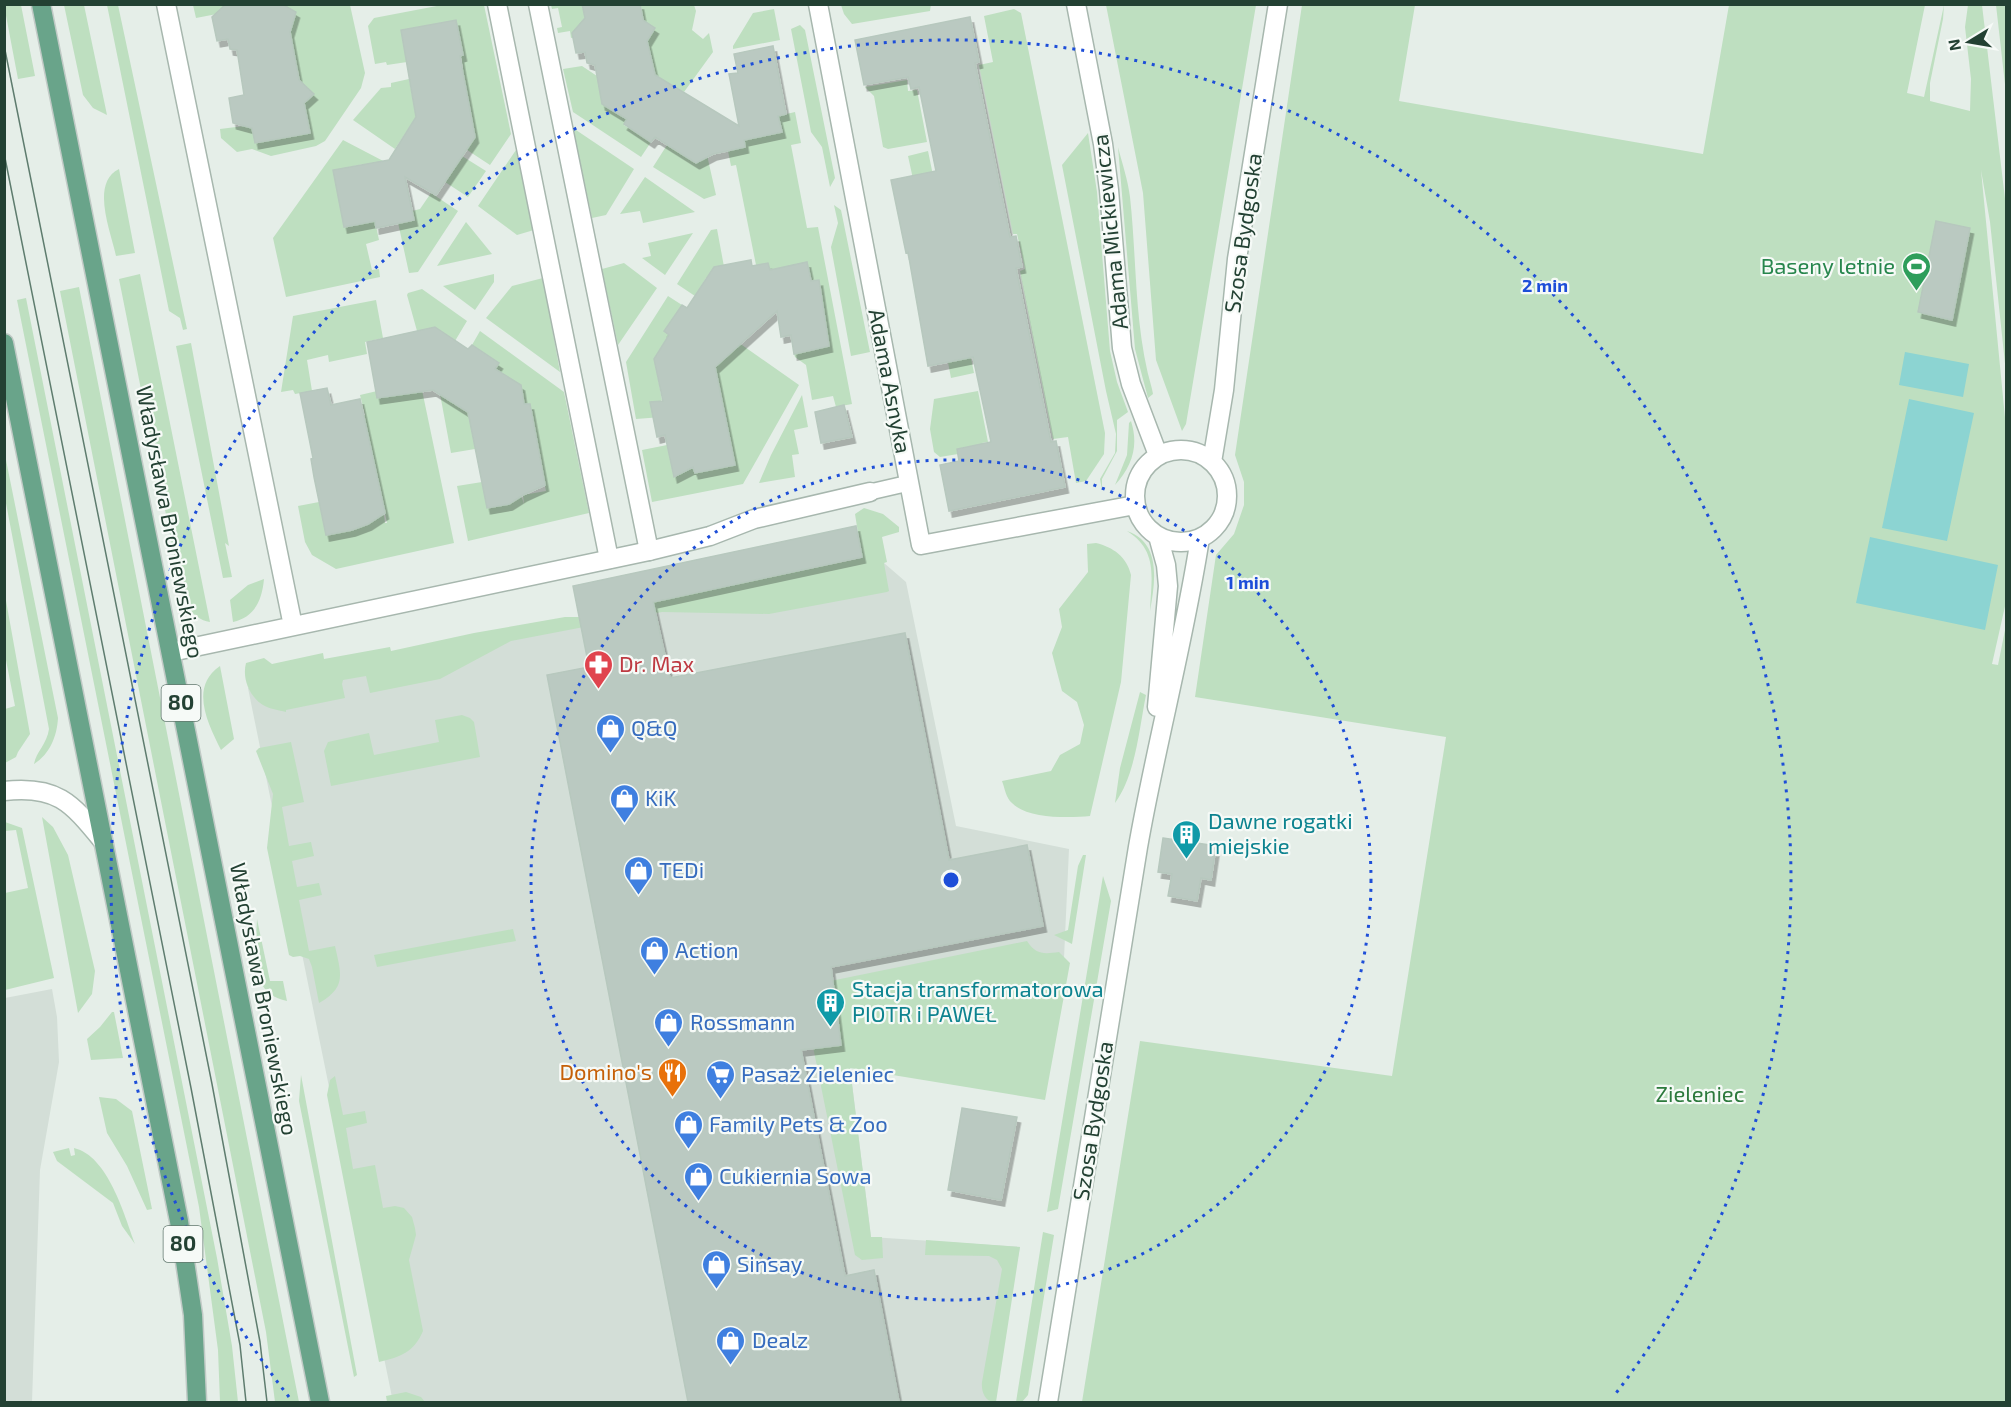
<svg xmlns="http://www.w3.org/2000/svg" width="2011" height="1407" viewBox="0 0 2011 1407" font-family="'Exo 2',sans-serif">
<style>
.built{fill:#d3ded7}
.green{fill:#bedfc0}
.water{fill:#8cd4d2}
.building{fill:#bac9c1;stroke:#b7c8be;stroke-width:1.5;filter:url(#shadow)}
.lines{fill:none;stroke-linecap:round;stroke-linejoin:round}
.service-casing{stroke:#a7b7ae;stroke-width:18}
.pedestrian-casing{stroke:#a7b7ae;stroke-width:21}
.minor-casing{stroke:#a7b7ae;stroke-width:21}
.tertiary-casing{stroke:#a7b7ae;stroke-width:21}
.primary-casing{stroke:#c1cac6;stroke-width:21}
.service{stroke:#fff;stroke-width:15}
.pedestrian{stroke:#fff;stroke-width:18}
.minor{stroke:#fff;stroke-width:18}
.tertiary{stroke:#fff;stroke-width:18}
.primary{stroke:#69a48a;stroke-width:18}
.tram{stroke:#5e7c6e;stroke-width:1.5}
.ring{fill:none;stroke:#1d4ed8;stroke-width:3;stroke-dasharray:3 6}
.labels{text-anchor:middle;stroke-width:4.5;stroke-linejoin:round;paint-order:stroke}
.shield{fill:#f6faf7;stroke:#62786e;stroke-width:1.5}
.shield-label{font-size:21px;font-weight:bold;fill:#234133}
.street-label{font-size:22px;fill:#234133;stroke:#f6faf7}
.leisure-label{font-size:22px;fill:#27864d;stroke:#f6faf7;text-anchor:end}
.health-label{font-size:22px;fill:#be3a42;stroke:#f6faf7;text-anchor:start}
.shop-label{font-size:22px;fill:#366cbe;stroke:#f6faf7;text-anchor:start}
.culture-label{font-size:22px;fill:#0d838f;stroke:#f6faf7;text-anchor:start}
.food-label{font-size:22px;fill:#c56008;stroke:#f6faf7;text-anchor:end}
.park-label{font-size:22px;fill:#2c793c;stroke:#f6faf7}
.centre{fill:#1d4ed8;stroke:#f6faf7;stroke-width:3}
.ring-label{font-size:18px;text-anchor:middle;font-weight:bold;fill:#1d4ed8;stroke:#f6faf7;stroke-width:4.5;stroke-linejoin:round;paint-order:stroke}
</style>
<defs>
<filter id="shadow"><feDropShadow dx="3.5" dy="6" stdDeviation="0" flood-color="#0004"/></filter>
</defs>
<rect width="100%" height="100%" fill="#e5eee8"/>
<!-- built -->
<path class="built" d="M862,557l22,6 22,19 50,244 113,23 -5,109 -214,109 21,170 149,10 -31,155h-596l-145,-714z
M52,989l5,28 2,45 -19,108 -8,232h-27v-404z"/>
<!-- green -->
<path class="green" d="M931,4l-1,7 -78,13 -8,-10 -3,-9z
M4,5h17l14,71 -17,3z
M64,5h20l23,110 -14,-7 -10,-13z
M107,5h11l69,324 -4,1 -3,-12 -11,-7z
M193,5h33l-4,8 -26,5z
M284,5h66l15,68 -4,15 -36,53 -9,5 -45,10 -19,-7 -15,3 -16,-14 -1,-9 24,-3 8,2 4,15 54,-10 -7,-31 7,-12 -6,-4 -3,1 -3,-16 -8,1 5,-16 -7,-31 5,-4 2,-6 -10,-6z
M442,5h42l27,129 -21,31 -29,-19 12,-22 -8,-41 -9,-13 7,-2 -7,-48 -55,10 6,32 -20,3 -1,-3 -11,2 -7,-38 6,-8z
M551,5h31l3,13 -3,17 -11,3 -1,-7 -12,2 -1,-5 5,-1 -4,-19 -6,1z
M634,5h60l2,6 -4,19 11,9 6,-6 4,19 -29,40 -14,-8 -15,-4 -10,-25 5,-1 -3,-15 5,-8 -2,-6 -6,-3 -3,-15 -6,1z
M1106,5h150l-70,419 -4,7 -26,-71 -13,-167z
M1302,5h113l-16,96 304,53 26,-149h196l-18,88 17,4 20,-92 -1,14 -13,64v18l40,10 1,-32 -6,-52 3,-22h14l24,202v166l-16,-151 -9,-52 25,258v174l-14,62 6,1 8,-40v777h-924l58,-361 252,35 54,-339 -251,-40 21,-142 18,-21 10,-29v-23l-9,-27z
M1996,5h10v88z
M774,9l6,31 -47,9v-3l20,-33z
M1014,9l7,4 84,420 -1,21 -18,27 -10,2 -8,-46 -15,2 -33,-168 5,-2 -8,-35h-4l-34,-169 14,-3 -9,-46z
M800,25l5,5 30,148 -5,9 -8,-40 -11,-15 -20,-103z
M582,66l15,10 4,22 26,21 -3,6 27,17 -10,15 -68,-45 -10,-43z
M409,79l7,38 -21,32 -42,-29 28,-32 10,-1v-4z
M907,80l1,11 9,-1 10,52 -39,7 -5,-2 -9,-51 -9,-9z
M795,112l6,31 -10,2 16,83 11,-1 34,177 -16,3 -3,-11 -21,4 -6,-35 -11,-8 -1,-3 35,-8 -10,-66 -8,1 -4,-19 -37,8 -2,-7 -12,2 -20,-100 -5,1 -3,-15 17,-4 -1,-7 37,-8 -3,-16z
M573,128l61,41 -28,46 -14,3z
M1088,133l9,59 13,159 7,31 11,30 -11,8v31l-15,28v11l-2,-11 15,-26 1,-19 -10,-43 -44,-226z
M343,140l46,24h-25l-30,6 10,57 31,-6 4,19 -13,4 6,26 7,-1 1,8 -94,20 -13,-59z
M667,145l17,11 23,-1 9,40 -12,4 -51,-32z
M1118,147c4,16 10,33 12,50 7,64 4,130 22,192l1,5 -5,4 -13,-49z
M516,150l18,80 -17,5 -39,-29z
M928,151l22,107 -19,4 -23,-106z
M462,156l24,15 -18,26 -23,-15z
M119,169l16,84 -19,3c-5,-24 -26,-73 3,-87z
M645,177l50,35 -52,11 -3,-12 -20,3z
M431,193l27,18 -40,61 -9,1 -12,-55 16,2 -1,-9 8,-2z
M834,205l7,5 29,142 -19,4 -20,-109 7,-24z
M466,222l26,32 -55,12z
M717,229l8,43 -9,4 -10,2 -11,18 -18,-12 34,-54z
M693,233l-28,42 -23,-17 9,-2 -3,-13z
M624,263l33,25 -39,57 -16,-76z
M953,270l21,103 -23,5 -20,-104z
M140,274l70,348c-19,-3 -26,-21 -30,-37l-61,-306z
M494,274v8l-19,28 -32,-24z
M543,278l17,94 -74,-54 26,-32z
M79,287l220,1115h-24l-9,-70 -206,-1041z
M422,289l45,32 -12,20 -25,-13 -13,3 -10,-36 1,-2z
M668,296l14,9 -17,26 4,4 -11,17 2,2 -5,9 7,37 -3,2 3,15 -26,2 -10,-57z
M26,298l191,960 15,88 6,56h-18l-2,-52 -19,-143 -182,-907z
M376,300l7,38 -18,4 2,12 -38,8 -1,-7 -21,5 5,31 -17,3 -2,-4 -12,2 12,-76z
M480,331l84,61 25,121 -121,28 -11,-55 25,-4 5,26 23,-4 -1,-9h12l3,9 -1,-9 23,-4 -17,-87 -5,1c-4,-23 -10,-24 -29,-36l4,-6 -27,-18z
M732,338l67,47 -56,99 -91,18 -10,-52 25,-5 7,32 18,-14 3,10 12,-13 2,10 23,-12 3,8 -21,-101z
M191,343l38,203 -4,-3 7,34 -9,1 -47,-232z
M390,388l32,2 32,153 -118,26 -24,-14 -7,-13 -7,-36 21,-4 7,33 22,-4 12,-13 2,10v-9l22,-4 1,8h2l-16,-76 -14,-30 8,-2 -5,-20z
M978,391l10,51 -6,1 1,4 -12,-1 -14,3 1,5 -18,3 -6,-5 -4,-23 4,-30z
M440,394l33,22 2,33 -24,4z
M802,395l6,32 -14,3 5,24 -7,1 3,22 -36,6 12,-28z
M1131,421c8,25 1,45 -16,64l12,-30 2,-32z
M5,455l53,263c-1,18 -8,36 -24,46 2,-12 13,-20 15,-35l-44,-231z
M864,508l19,6 16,13v5l-17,5 5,25 -3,1 5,28 -2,1 -118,22 -107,-2 -151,29 -71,38 -70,14 -4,-17 -23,4 -1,4 3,14 -59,12v2c-7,-2 -17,-3 -23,-7 -14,-9 -21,-27 -17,-42l18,-5 8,6 51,-11 1,6 66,-12 1,4 83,-18 91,-16h14l283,-59 -7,-44z
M1127,531c35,12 28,52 23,80 1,-32 9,-60 -23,-80z
M1096,543c17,4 31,14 35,32l-10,107 -31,134c-21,2 -63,3 -78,-13 -6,-5 -7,-14 -10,-22l49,-10 9,-16 20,-11 4,-19 -7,-23 -15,-11 -10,-38 10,-26 -3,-18 29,-37 -1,-28z
M264,579c-2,21 -9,38 -31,43l-3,-22 18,-15z
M5,595l25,139 -12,18 -2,5 -11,6v-54l10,-3 -10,-51z
M220,666l14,73 -13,11c-13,-26 -32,-63 -1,-84z
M1140,692l6,3c-7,34 -10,79 -31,108l5,-35z
M462,715l8,3 4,4 6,35 -149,29 -7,-35 4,-9 41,-9 5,22 65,-13 -4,-22z
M291,742l13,60 -22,5 7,39 22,-4 3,14 -22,5 5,26 22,-4 3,12 -23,5 10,51 26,-5c6,28 12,41 -16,57l-7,-36 -3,-8 -9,-3 -7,1 -4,-2 -22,-107 6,-54 -17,-43 3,-3z
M42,817l11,10 15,28 27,116 -3,23 -14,19z
M5,822l17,6 32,150 -49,12v-97l23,-5 -12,-58 -11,1z
M1083,855h3l-14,89 -18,-9 14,-5 10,-64z
M1103,876l8,25 -53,308 -11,3z
M257,919l13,62h13l4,20c-40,-8 -31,-51 -30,-82z
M513,929l3,12 -139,26 -3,-12z
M1027,941c9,14 17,13 32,11l11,11 -25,137 -195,-32 21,169h11l1,21 -21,2 -7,-5 -54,-268z
M112,1012h2l9,46 -32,2 -4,-21 13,-12z
M301,1075l56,300 -3,2 -55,-276z
M335,1076l8,39 22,-4 2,12 -21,5 7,41 22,-4 8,43 12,-2 9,2 8,9 3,11 1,7 -7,25 14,71c-9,21 -22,26 -44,31l-52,-267 3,-15z
M99,1097l17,2 16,12 20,98 -5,1 -20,-44 -20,-33z
M69,1148l2,8 4,-1 -1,-7c34,8 50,66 61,96l-13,-18 -9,-23 -56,-42 -4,-9z
M1043,1232l11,3 -26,160 -6,7h-6z
M926,1240l94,7 -24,155c-11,1 -15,-11 -14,-20l20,-113 -5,-9 -8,-4 -64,-1z
M406,1392l15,5 4,5h-38l-1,-6z"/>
<!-- water -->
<path class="water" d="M1905,352l64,12 -6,33 -64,-12z
M1909,399l65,14 -27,128 -65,-13z
M1870,537l128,28 -13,65 -129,-27z"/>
<!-- building -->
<path class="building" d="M226,4h56l14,8 -6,20 9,48 15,14 -10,9 6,30 -55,10 -3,-15 -19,-5 -4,-25 15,-3 -7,-45 -7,-1 -2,-10 -11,2 -5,-24z
M582,4h58l3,16 12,8 -8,13 8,34 84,51 -10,-52 9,-1 -4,-19 39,-8 13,68 -8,2 4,16 -38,8 1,7 -32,7 -17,9 -41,-26 -4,5 -27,-18 3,-5 -25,-15 -7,-39 -8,-2 -2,-11 -9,1 -4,-20 13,-15z
M970,17l9,45 -4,1 35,174 6,-1 6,31 -6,1 35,174 5,-1 9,46 -116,24 -9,-46 19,-4 -2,-12 34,-7 -18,-85 -45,9 -20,-114 -2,1 -15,-73 45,-9 -17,-84 -8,2 -3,-12 -44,8 -9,-45z
M456,20l7,35 -3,1 2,12 13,69 -39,58 -31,-18 9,43 -38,8 -1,-7 -31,6 -11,-57 56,-10 27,-43 -15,-87z
M1936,221l34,7 -18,92 -34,-8z
M751,260l1,6 16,-3 2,7 37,-8 4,19 8,-1 10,66 -35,8 -3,-19 -10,2 -4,-26 -62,56 20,98 -40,8 -2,-6 -19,10 -9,-42 -8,2 -7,-35 13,-1 -9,-42 15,-24 -5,-4 18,-26 5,3 27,-41z
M435,327l33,22 4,-4 27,18 -4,6 26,16 3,19h6l15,81 -22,10 -14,9 -22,4 -19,-96 -35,-22 -56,8 -10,-56z
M327,388l4,17 29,-6 25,114 -17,11 -16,6 -26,5 -12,-58 -3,-18 2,-1 -13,-65z
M844,405l8,32 -31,6 -6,-31z
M856,526l6,31 -209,45 17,76 235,-45 44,227 78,-15 16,81 -212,41 10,78 -40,5 44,226 29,-6 25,132h-211l-141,-727 42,-8 -16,-81z
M1163,838l53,8 -5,34 -10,-2 -4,23 -29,-5 4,-22 -14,-2z
M962,1108l55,9 -16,83 -53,-10z"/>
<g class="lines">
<defs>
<path id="service" d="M870,492l39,-9"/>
<path id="pedestrian" d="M497,4l112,555
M538,4l111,547"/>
<path id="minor" d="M166,4l127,622
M818,4l103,541 214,-40
M171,652l478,-101 61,-15 44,-17 116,-27
M4,791c52,-6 67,11 98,49"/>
<path id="tertiary" d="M1076,4l27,140 6,46 13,158 9,36 27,71
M1135 496a46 46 0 1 1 92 0a46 46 0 1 1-92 0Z
M1212,462l12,-72 13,-131 41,-255
M1157,707l11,-121 -2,-21 -8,-29
M1048,1402l90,-555c18,-103 46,-205 62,-309"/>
<path id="primary" d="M41,4l279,1398
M4,343l175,878 14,94 4,87"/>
</defs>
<!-- service casing -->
<use href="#service" class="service-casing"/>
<!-- pedestrian casing -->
<use href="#pedestrian" class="pedestrian-casing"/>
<!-- minor casing -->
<use href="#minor" class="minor-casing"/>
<!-- tertiary casing -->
<use href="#tertiary" class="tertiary-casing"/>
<!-- primary casing -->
<use href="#primary" class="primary-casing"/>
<!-- service -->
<use href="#service" class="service"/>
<!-- pedestrian -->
<use href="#pedestrian" class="pedestrian"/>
<!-- minor -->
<use href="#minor" class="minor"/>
<!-- tertiary -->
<use href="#tertiary" class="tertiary"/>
<!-- primary -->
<use href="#primary" class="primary"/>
<!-- tram -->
<path class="tram" d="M4,45l208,1039 48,258 7,60
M4,153l187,935 49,257 6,57"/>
</g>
<!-- distance rings -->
<g class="ring">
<circle cx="951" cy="880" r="420"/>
<path d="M289 1397A840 840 0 1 1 1613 1397"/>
</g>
<!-- icons -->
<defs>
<symbol id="stadium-pin" viewBox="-11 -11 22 30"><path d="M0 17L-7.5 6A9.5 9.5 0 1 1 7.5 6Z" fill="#2e9e5b" stroke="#f6faf7"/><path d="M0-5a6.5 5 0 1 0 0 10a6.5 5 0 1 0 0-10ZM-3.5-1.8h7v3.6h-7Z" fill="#fff"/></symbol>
<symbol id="pharmacy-pin" viewBox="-11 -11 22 30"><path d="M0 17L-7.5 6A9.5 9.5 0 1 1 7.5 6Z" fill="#e0444e" stroke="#f6faf7"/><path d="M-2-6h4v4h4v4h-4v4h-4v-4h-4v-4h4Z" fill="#fff"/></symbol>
<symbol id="shop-pin" viewBox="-11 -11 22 30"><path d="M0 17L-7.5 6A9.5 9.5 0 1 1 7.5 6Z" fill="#3f7fe0" stroke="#f6faf7"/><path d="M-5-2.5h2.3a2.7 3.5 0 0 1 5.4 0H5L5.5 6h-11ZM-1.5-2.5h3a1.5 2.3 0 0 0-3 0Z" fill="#fff"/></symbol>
<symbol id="building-pin" viewBox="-11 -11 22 30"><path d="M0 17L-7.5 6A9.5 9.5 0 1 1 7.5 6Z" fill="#0f9aa8" stroke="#f6faf7"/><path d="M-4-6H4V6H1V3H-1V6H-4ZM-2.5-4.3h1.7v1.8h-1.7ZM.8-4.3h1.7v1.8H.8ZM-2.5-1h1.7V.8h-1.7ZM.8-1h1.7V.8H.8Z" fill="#fff"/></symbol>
<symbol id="restaurant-pin" viewBox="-11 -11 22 30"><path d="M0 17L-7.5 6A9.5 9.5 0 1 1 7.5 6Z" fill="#e8710a" stroke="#f6faf7"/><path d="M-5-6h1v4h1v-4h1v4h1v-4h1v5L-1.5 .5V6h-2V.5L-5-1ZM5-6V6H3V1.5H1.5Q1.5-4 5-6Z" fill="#fff"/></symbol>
<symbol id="supermarket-pin" viewBox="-11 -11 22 30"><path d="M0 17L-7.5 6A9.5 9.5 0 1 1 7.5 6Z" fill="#3f7fe0" stroke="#f6faf7"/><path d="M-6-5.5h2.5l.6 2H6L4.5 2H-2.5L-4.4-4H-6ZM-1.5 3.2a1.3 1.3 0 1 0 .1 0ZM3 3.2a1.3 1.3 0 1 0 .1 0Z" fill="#fff"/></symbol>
</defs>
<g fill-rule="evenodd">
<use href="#stadium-pin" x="1900" y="250" width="33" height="45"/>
<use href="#pharmacy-pin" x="582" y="648" width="33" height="45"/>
<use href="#shop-pin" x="594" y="712" width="33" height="45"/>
<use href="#shop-pin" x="608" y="782" width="33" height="45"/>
<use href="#building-pin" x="1170" y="818" width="33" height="45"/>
<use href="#shop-pin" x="622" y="854" width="33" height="45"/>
<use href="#shop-pin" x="638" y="934" width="33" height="45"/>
<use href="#building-pin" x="814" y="986" width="33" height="45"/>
<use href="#shop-pin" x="652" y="1006" width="33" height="45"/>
<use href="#restaurant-pin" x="656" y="1056" width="33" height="45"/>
<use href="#supermarket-pin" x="704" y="1058" width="33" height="45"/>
<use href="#shop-pin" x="672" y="1108" width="33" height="45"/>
<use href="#shop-pin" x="682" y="1160" width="33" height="45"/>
<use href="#shop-pin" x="700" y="1248" width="33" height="45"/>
<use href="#shop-pin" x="714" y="1324" width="33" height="45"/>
</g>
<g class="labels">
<!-- shield labels -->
<g class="shield">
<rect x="161.5" y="685" width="39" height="36" rx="4.5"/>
<rect x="163.5" y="1226" width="39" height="36" rx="4.5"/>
</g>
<g class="shield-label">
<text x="181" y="710">80</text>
<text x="183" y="1251">80</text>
</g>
<!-- street labels -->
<g class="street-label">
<text transform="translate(1110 232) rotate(-96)" y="8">Adama Mickiewicza</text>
<text transform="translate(1243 233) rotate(-82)" y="8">Szosa Bydgoska</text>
<text transform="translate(890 381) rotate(79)" y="8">Adama Asnyka</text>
<text transform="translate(170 522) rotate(79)" y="8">Władysława Broniewskiego</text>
<text transform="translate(264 999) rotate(79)" y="8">Władysława Broniewskiego</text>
<text transform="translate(1093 1121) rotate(-81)" y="8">Szosa Bydgoska</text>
</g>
<!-- leisure labels -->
<g class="leisure-label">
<text x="1895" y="274">Baseny letnie</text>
</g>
<!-- health labels -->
<g class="health-label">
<text x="619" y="672">Dr. Max</text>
</g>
<!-- shop labels -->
<g class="shop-label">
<text x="631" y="736">Q&amp;Q</text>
<text x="645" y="806">KiK</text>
<text x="659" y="878">TEDi</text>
<text x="675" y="958">Action</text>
<text x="690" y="1030">Rossmann</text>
<text x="741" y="1082">Pasaż Zieleniec</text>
<text x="709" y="1132">Family Pets &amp; Zoo</text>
<text x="719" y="1184">Cukiernia Sowa</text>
<text x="737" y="1272">Sinsay</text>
<text x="752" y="1348">Dealz</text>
</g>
<!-- culture labels -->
<g class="culture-label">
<text x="1208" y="829">Dawne rogatki<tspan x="1208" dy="25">miejskie</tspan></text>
<text x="852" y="997">Stacja transformatorowa<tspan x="852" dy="25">PIOTR i PAWEŁ</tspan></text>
</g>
<!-- food labels -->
<g class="food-label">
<text x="652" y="1080">Domino's</text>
</g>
<!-- park labels -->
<g class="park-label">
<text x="1700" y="1102">Zieleniec</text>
</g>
</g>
<circle cx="951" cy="880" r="9" class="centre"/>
<g class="ring-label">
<text x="1545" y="292">2 min</text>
<text x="1248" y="589">1 min</text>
</g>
<!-- border -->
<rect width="2011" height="1407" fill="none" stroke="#234133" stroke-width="12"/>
<!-- north arrow -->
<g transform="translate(1969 42) rotate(259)" stroke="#f6faf7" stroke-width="4.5" paint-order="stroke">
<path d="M0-4.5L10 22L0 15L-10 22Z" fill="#234133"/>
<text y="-9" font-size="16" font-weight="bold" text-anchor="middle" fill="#234133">N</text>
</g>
</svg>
